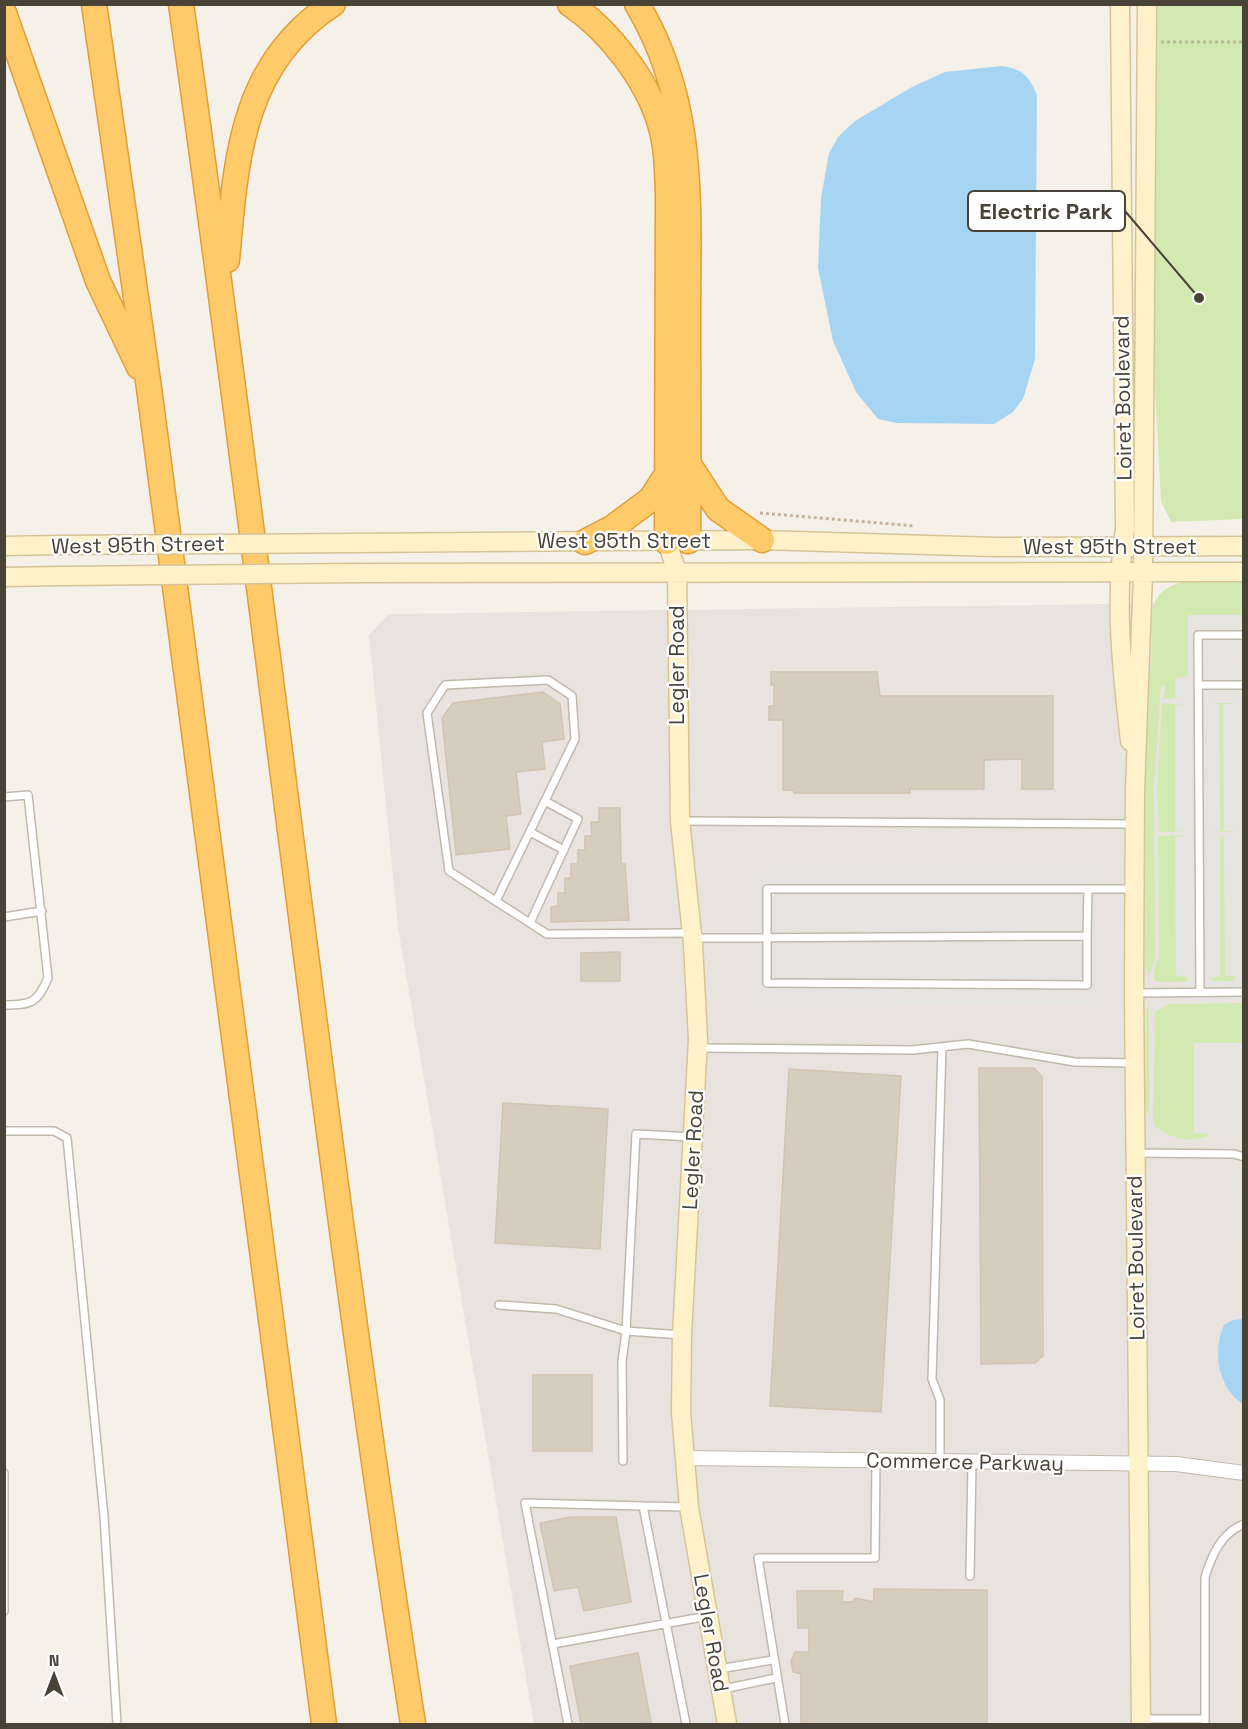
<svg xmlns="http://www.w3.org/2000/svg" width="1248" height="1729" viewBox="0 0 1248 1729" font-family="'Space Grotesk',sans-serif">
<style>
.industrial{fill:#e8e3de}
.green{fill:#d2eab2}
.parking{fill:#e6e4e1;fill-rule:evenodd}
.water{fill:#a5d5f2}
.building{fill:#d7cdbe;stroke:#d2c4b1;stroke-width:1.5}
.lines{fill:none;stroke-linecap:round;stroke-linejoin:round}
.lane-casing{stroke:#c1b9ab;stroke-width:10}
.street-casing{stroke:#c1b9ab;stroke-width:16}
.secondary-casing{stroke:#d6c499;stroke-width:21}
.highway-casing{stroke:#e19e37;stroke-width:27}
.path{stroke:#c3b49c;stroke-width:3;stroke-dasharray:3 3;stroke-linecap:butt}
.lane{stroke:#fff;stroke-width:7}
.street{stroke:#fff;stroke-width:14}
.secondary{stroke:#fff1c9;stroke-width:18}
.highway{stroke:#ffca6a;stroke-width:24}
.secondary-bridge-casing{stroke:#d6c499;stroke-width:21;stroke-linecap:butt}
.secondary-bridge{stroke:#fff1c9;stroke-width:18}
.labels{text-anchor:middle;stroke-width:4.5;stroke-linejoin:round;paint-order:stroke}
.street-label{font-size:21px;fill:#494237;stroke:#fff}
.leader{fill:none;stroke:#494237;stroke-width:2}
.callout-dot{fill:#494237;stroke:#fff;stroke-width:2}
.callout{fill:#fff;stroke:#494237;stroke-width:2}
.callout-label{font-size:22px;text-anchor:middle;font-weight:bold;fill:#494237}
</style>
<rect width="100%" height="100%" fill="#f5f1e9"/>
<!-- industrial -->
<path class="industrial" d="M1243,602v1122h-709l-136,-797 -29,-292 20,-21z"/>
<!-- green -->
<path class="green" d="M1152,5h91v514l-72,3 -10,-21 -7,-134z
M1181,582h62v33h-55v61l-13,3v19h12l-24,1 2,-13 -4,-1 -7,102 1,172 -6,17 -4,-12v-266c2,-14 7,-28 7,-42 2,-33 -11,-61 29,-74z
M1162,703l25,2h-12v125l12,1 -28,1 -2,-41z
M1207,703h29l-13,2 1,125 11,2 -27,-1 12,-1 -1,-125z
M1186,835l-10,2v138l13,3 -5,4h-26l-4,-1v-11l5,-13 -1,-121z
M1208,836l28,1 -12,1 2,138h10l-2,5h-21l-5,-3 12,-2v-139z
M1243,1003v40l-49,1 1,89h12l1,3c-17,8 -41,2 -54,-11l-1,-7 2,-106 14,-8z
M1149,1005v111l-3,-7v-97z"/>
<!-- parking -->
<path class="parking" d="M1188,615h55v44h-30v-12l-7,3v22l5,4 2,-1v-12h30v336l-57,1 2,-24 -12,-1 -1,-138h12l2,-5 -14,-2v-125h12l2,-6 -14,-1v-20l13,-2zM1211,695h19l6,7 -1,2h-12l1,126 13,2 -1,5h-12l1,139h11l-2,5h-21l-5,-3 12,-2v-139l-13,-1 1,-5 12,-1 -1,-126 -12,-1z
M1097,869v135l-341,1v-135z
M1194,1043h49v90h-49z
M1243,1161v79h-9l1,-44 -7,-16z"/>
<!-- water -->
<path class="water" d="M1002,66c20,3 27,10 35,29l-2,264 -12,40 -10,13 -19,12 -97,-1 -19,-4 -22,-27 -23,-51 -15,-73 3,-70 8,-45 9,-16 17,-16 57,-34 33,-15z
M1243,1319h1l-1,85c-25,-17 -31,-51 -19,-79l9,-5z"/>
<!-- building -->
<path class="building" d="M771,672h106l3,24h173v93h-31v-30l-38,1v29h-74v4h-116v-3h-11v-70h-14v-14h5v-21h-3z
M543,692l17,12 4,35 -22,3 3,27 -29,3 5,42 -15,2 4,33 -54,6 -14,-137 11,-15z
M599,808h21l1,56h4l4,56 -78,2v-15l7,-1v-13h7v-15h6v-14h7v-14h7v-14h7l-1,-14h8z
M620,952v29h-39v-28z
M979,1068h55l8,9 1,279 -8,7 -54,1z
M789,1069l112,7 -20,336 -111,-6z
M503,1103l105,6 -8,140 -105,-6z
M533,1375h59v76h-59z
M570,1517h46l15,85 -47,9 -6,-24 -24,4 -14,-68z
M874,1589l113,1v134h-186v-50l-8,-2 -2,-11 4,-9h14v-24h-11l-1,-37h46l-1,11h10l4,-4 18,4z
M638,1653l13,69 -15,2h-55l-11,-58z"/>
<g class="lines">
<defs>
<path id="lane" d="M1198,685h46
M4,797l24,-2 20,183c-11,25 -16,27 -44,27
M682,821l451,3
M530,832l34,18
M1088,889h46
M496,901l79,-162 -3,-43 -24,-16 -103,5 -18,28 22,158 98,63 144,-1
M4,917l38,-6
M530,923l48,-104 -33,-18
M695,938l392,-2 1,-47h-321v94l320,2v-49
M1200,992l-2,-357h46
M1136,993l108,-1
M700,1048l212,2 56,-6 107,18 59,1
M4,1131h50l13,7 37,378 13,208
M1136,1153l98,1 10,3
M499,1305l57,4 70,22 -4,31 1,99
M682,1335l-56,-4 10,-197 56,3
M940,1461v-61l-8,-21 10,-332
M4,1473v138
M970,1576l2,-114
M553,1644l155,-28
M719,1669l53,-9
M723,1689l53,-11
M1141,1719h64
M568,1724l-43,-221 118,3
M686,1724l-43,-218 44,1
M785,1724l-27,-166h117l1,-98
M1205,1724v-147c7,-22 16,-44 39,-53"/>
<path id="street" d="M686,1458l490,6 68,9"/>
<path id="secondary" d="M1120,4l5,525c-11,71 -3,142 5,212
M667,542l10,30 3,249 13,123 5,95 -16,296 -1,77 8,95 38,217
M355,543l407,-3 233,7 249,-1
M4,546l55,-1
M360,573l884,-1
M4,577l59,-1
M1141,1724l-7,-731 1,-202 8,-218 4,-569"/>
<path id="highway" d="M94,4l55,384 175,1336
M181,4c82,573 143,1149 232,1720
M570,4c39,26 77,76 90,120 7,22 7,46 8,69l-1,349
M637,4c60,100 51,203 51,314 0,75 1,149 0,223
M4,13l94,268 41,86
M227,260c9,-98 13,-196 106,-256
M688,463l30,46 44,31
M585,542l27,-14 39,-29 16,-25"/>
</defs>
<!-- lane casing -->
<use href="#lane" class="lane-casing"/>
<!-- street casing -->
<use href="#street" class="street-casing"/>
<!-- secondary casing -->
<use href="#secondary" class="secondary-casing"/>
<!-- highway casing -->
<use href="#highway" class="highway-casing"/>
<!-- path -->
<path class="path" d="M1161,42h83
M760,513l154,13"/>
<!-- lane -->
<use href="#lane" class="lane"/>
<!-- street -->
<use href="#street" class="street"/>
<!-- secondary -->
<use href="#secondary" class="secondary"/>
<!-- highway -->
<use href="#highway" class="highway"/>
<defs>
<path id="secondary-bridge" d="M59,545l296,-2
M63,576l297,-3"/>
</defs>
<!-- secondary-bridge casing -->
<use href="#secondary-bridge" class="secondary-bridge-casing"/>
<!-- secondary-bridge -->
<use href="#secondary-bridge" class="secondary-bridge"/>
</g>
<g class="labels">
<!-- street labels -->
<g class="street-label">
<text transform="translate(1123 398) rotate(-91)" y="7">Loiret Boulevard</text>
<text x="624" y="548">West 95th Street</text>
<text transform="translate(138 545) rotate(-1)" y="7">West 95th Street</text>
<text x="1110" y="554">West 95th Street</text>
<text transform="translate(677 665) rotate(-90)" y="7">Legler Road</text>
<text transform="translate(693 1150) rotate(-87)" y="7">Legler Road</text>
<text transform="translate(1136 1258) rotate(-91)" y="7">Loiret Boulevard</text>
<text transform="translate(965 1462) rotate(1)" y="7">Commerce Parkway</text>
<text transform="translate(711 1633) rotate(80)" y="7">Legler Road</text>
</g>
</g>
<!-- callouts -->
<path class="leader" d="M1199 298L1125 211"/>
<circle class="callout-dot" cx="1199" cy="298" r="6"/>
<rect class="callout" x="968" y="191" width="157" height="40" rx="6"/>
<g class="callout-label">
<text x="1046" y="219">Electric Park</text>
</g>
<!-- border -->
<rect width="1248" height="1729" fill="none" stroke="#494237" stroke-width="12"/>
<!-- north arrow -->
<g transform="translate(54 1675)" stroke="#ffffff" stroke-width="4.5" paint-order="stroke">
<path d="M0-4.5L10 22L0 15L-10 22Z" fill="#494237"/>
<text y="-9" font-size="16" font-weight="bold" text-anchor="middle" fill="#494237">N</text>
</g>
</svg>
